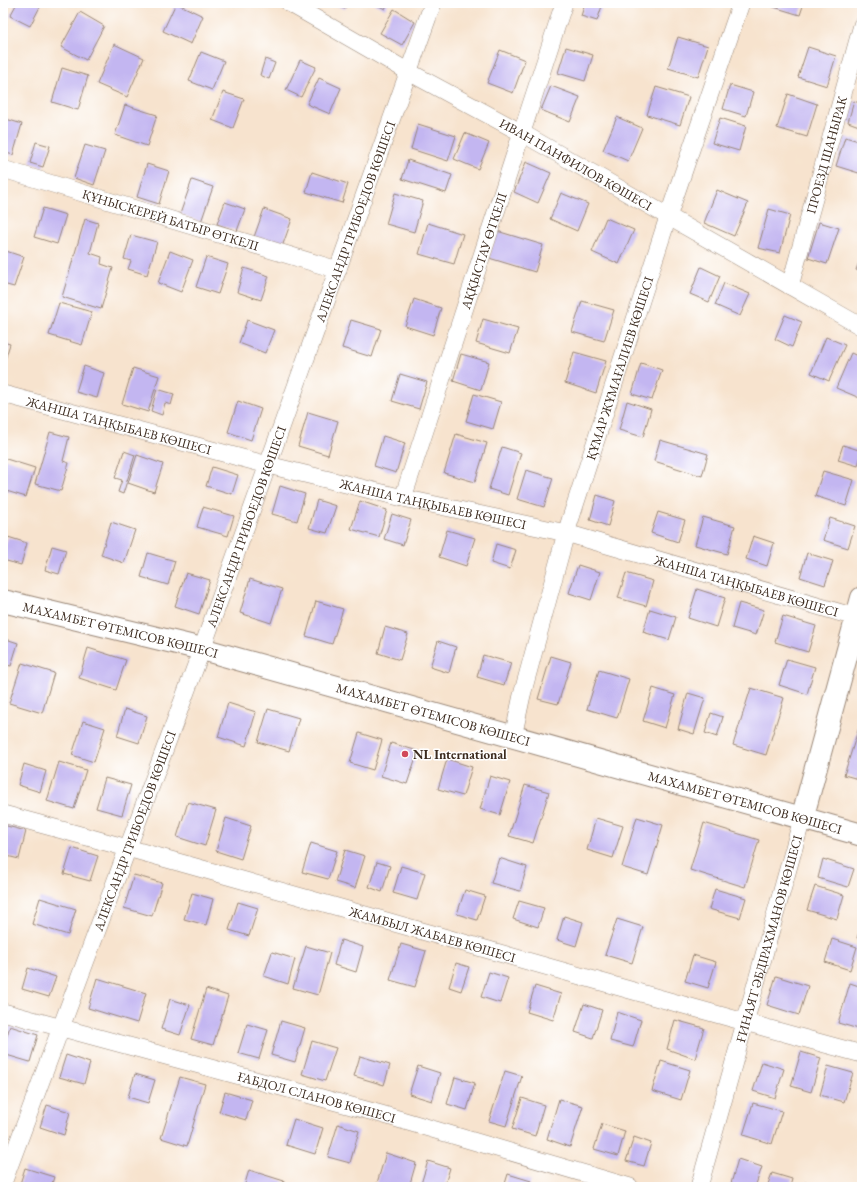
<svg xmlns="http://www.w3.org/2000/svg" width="865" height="1190" viewBox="0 0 865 1190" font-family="'EB Garamond',serif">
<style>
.building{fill:#c3b6f1}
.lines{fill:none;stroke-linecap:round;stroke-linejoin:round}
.street-casing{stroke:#998676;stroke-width:18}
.secondary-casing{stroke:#998676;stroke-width:24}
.primary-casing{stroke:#998676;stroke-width:24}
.street{stroke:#fff;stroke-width:17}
.secondary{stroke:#fff;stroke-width:22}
.primary{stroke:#fff;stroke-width:22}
.poi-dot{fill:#d1495b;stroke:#fff;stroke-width:1.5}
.labels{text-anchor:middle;stroke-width:3;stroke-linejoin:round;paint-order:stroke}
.street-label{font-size:13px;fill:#3b2a1e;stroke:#fff}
.poi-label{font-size:13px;font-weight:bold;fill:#3b2a1e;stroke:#fff;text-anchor:start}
</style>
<rect width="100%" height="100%" fill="#fff"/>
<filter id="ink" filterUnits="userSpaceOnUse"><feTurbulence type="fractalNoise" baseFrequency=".025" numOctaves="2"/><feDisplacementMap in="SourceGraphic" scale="8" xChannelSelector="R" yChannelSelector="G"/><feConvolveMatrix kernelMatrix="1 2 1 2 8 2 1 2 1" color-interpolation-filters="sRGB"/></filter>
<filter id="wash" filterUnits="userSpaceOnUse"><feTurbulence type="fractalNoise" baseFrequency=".012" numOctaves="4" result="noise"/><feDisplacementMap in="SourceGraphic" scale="16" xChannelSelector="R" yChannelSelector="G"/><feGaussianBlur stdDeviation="0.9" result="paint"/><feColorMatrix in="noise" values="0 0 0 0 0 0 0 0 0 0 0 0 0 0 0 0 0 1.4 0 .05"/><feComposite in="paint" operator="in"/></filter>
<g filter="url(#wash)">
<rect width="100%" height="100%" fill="#f7e3ce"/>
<g id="blocks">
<!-- building -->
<path class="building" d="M17,3h25l-12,23 -20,-10z
M176,3l27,13 -12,28 -28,-13z
M330,3h17l-2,6z
M373,3h15l-3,6z
M585,3h18l-6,18 -16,-5z
M768,3h36l-4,12 -33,-10z
M394,9l21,13 -13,23 -22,-12z
M80,12l24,14 -18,34 -25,-13z
M678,37l30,9 -10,31 -30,-9z
M114,44l30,14 -17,39 -30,-13z
M566,47l27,8 -8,26 -27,-8z
M808,47l28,9 -9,30 -29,-9z
M500,50l25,10 -12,33 -26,-10z
M201,52l23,9 -12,29 -23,-9z
M265,59l10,4 -6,16 -9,-4z
M300,60l16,7 -15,30 -15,-7z
M62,68l26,8 -10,34 -26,-8z
M319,78l22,10 -11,26 -23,-10z
M730,85l23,7 -7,24 -23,-7z
M551,86l29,11 -10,25 -29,-12z
M656,87l33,10 -9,28 -33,-10z
M223,92l21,7 -11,29 -21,-8z
M788,94l29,10 -10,33 -30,-9z
M854,101l8,3v23l-14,-5z
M125,105l32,10 -10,31 -32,-11z
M617,117l25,11 -14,33 -25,-11z
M3,118l19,6 -9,31 -10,-3z
M720,118l26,8 -7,25 -27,-8z
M418,124l38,12 -8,25 -37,-12z
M465,133l24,10 -11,26 -24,-10z
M845,137l17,5v32l-26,-8z
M36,142l14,4 -7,21 -13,-4z
M85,145l20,6 -11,34 -20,-7z
M408,160l44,15 -6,18 -44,-14z
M526,162l25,11 -13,30 -24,-11z
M147,164l22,7 -10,33 -22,-7z
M312,172l36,12 -6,19 -36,-11z
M192,180l21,7 -12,35 -21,-8z
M717,190l31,13 -14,33 -30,-13z
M395,193l28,8 -9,31 -28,-8z
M561,193l27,11 -11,27 -27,-12z
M225,202l20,7 -8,22 -20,-7z
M43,208l23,7 -9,29 -23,-7z
M264,209l28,10 -10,28 -28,-10z
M769,209l21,6 -10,38 -22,-5z
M606,218l28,12 -15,34 -27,-12z
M85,219l13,4 -8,30 12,4 -1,7 12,4 -12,41 -39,-12z
M819,222l20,6 -12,36 -19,-6z
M428,223l35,11 -9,30 -35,-10z
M497,231l46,14 -8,27 -46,-14z
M131,235l26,7 -10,33 -19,-6 3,-8 -7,-2z
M3,250l21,7 -10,30 -11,-3z
M170,251l23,9 -12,32 -23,-9z
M862,254v18l-6,-2z
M206,257l22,7 -10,30 -22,-7z
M701,267l19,9 -11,26 -19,-8z
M244,268l25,8 -8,24 -24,-8z
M724,283l26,11 -10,22 -25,-11z
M414,299l27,9 -8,27 -28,-9z
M582,301l32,9 -10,31 -32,-9z
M59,303l33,9 -10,33 -33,-10z
M785,315l17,7 -10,25 -17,-8z
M483,319l35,10 -8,24 -34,-10z
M247,320l27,10 -9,23 -26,-10z
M351,320l30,9 -9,28 -30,-9z
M826,337l19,8 -16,36 -18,-8z
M3,342l7,2 -7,22z
M574,352l32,9 -10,32 -31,-10z
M851,353l11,5v41l-26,-11z
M461,354l28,8 -8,28 -28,-9z
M641,363l21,7 -10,30 -20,-6z
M84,366l20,7 -7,25 -21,-6z
M133,368l26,8 -11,36 -26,-8z
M400,374l27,8 -8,27 -27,-8z
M157,389l17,5 -3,11 -6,-2 -3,12 -11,-4z
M474,394l27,8 -8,27 -27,-8z
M238,401l23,8 -10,31 -23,-8z
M627,401l24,8 -8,28 -24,-7z
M308,412l30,9 -10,34 -30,-9z
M50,432l19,5 -6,24 6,2 -8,28 -26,-7z
M456,434l31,9 -12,39 -31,-9z
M383,436l22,7 -9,30 -22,-7z
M660,440l48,14 -6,22 -48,-15z
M843,445l19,6 -4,15 -20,-6z
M502,447l19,6 -13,42 -19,-6z
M124,451l11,4 -12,39 -5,-2 4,-12 -7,-2z
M137,455l26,9 -9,28 -26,-9z
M3,458l32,10 -9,29 -23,-7z
M212,467l26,8 -6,19 -26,-8z
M526,470l27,8 -9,29 -27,-8z
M823,471l31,9 -8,26 -31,-10z
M280,486l25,8 -8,27 -25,-7z
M597,495l18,6 -7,25 -18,-6z
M317,500l19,6 -9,27 -18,-5z
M360,501l27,9 -8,27 -28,-8z
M203,507l31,9 -6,20 -31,-9z
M658,512l27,8 -7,22 -27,-9z
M392,514l19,6 -8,25 -19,-6z
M703,517l32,9 -8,28 -32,-9z
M830,518l25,8 -7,22 -25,-8z
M111,522l24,8 -11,33 -23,-8z
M447,530l28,8 -9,28 -27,-9z
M753,536l21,7 -7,23 -21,-7z
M8,537l19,6 -6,22 -18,-5v-6z
M496,544l20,6 -6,19 -19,-6z
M52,546l14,4 -7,24 -14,-4z
M148,553l27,8 -7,24 -27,-8z
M807,553l26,8 -8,24 -25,-8z
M578,565l22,7 -9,28 -22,-7z
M186,573l24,7 -11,34 -24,-8z
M626,573l27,8 -7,25 -28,-8z
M250,579l32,10 -11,34 -31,-10z
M697,589l28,9 -9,29 -28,-9z
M316,601l27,8 -11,35 -26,-8z
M739,603l25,7 -8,25 -24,-7z
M650,609l26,8 -7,23 -26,-8z
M783,616l33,10 -8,26 -33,-10z
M385,627l23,7 -8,26 -22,-7z
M3,638l15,5 -7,23 -8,-2z
M438,641l18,6 -7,26 -19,-6z
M88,648l38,12 -10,30 -37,-12z
M483,655l28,8 -7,22 -27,-8z
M551,656l20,6 -13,42 -20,-5z
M787,659l28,8 -8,27 -28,-9z
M22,663l32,10 -12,40 -33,-10z
M599,670l30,9 -12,39 -30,-9z
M653,688l22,7 -10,33 -22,-7z
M751,688l33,10 -18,57 -33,-10z
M688,693l17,5 -11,36 -16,-5z
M228,703l28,9 -10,34 -28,-9z
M125,709l22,7 -8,27 -22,-7z
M268,709l31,9 -10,33 -31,-9z
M711,713l12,4 -6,20 -12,-4z
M83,721l22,7 -11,34 -22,-7z
M860,724h2v56l-18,-5z
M359,733l23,7 -9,30 -23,-7z
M391,743l27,8 -11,33 -26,-8z
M447,759l25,8 -9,29 -25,-7z
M59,762l27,8 -12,39 -27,-8z
M24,764l22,7 -6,21 -22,-7z
M490,776l20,6 -10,33 -20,-6z
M105,778l26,7 -9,30 -26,-7z
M525,785l24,7 -16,51 -24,-7z
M188,802l28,8 -11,36 -28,-9z
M637,817l26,8 -15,50 -26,-8z
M226,818l25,8 -10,33 -25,-8z
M596,818l27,8 -10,32 -26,-8z
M704,823l55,17 -14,47 -55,-17z
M3,825l23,6 -7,28 -16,-4z
M311,843l26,8 -9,28 -26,-7z
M72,848l26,8 -8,25 -26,-7z
M345,850l20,6 -10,32 -20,-6z
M499,858l28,9 -7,24 -29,-8z
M823,859l31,10 -6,18 -30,-9z
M377,862l13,4 -8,26 -13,-5z
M401,866l24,7 -8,27 -24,-7z
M134,875l28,8 -10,33 -28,-8z
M815,886l29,9 -7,24 -30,-9z
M715,889l31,9 -6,20 -31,-9z
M465,890l20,6 -8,24 -20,-6z
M192,893l21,6 -7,26 -22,-6z
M40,898l36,11 -8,26 -36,-11z
M519,901l25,7 -6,19 -25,-8z
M238,902l20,6 -9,28 -20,-6z
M564,916l19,6 -7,24 -19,-6z
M617,919l26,8 -11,36 -27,-8z
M862,923v17l-5,-2z
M832,939l25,8 -7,23 -25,-8z
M341,940l22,7 -7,25 -22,-7z
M401,944l25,7 -11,36 -25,-7z
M306,946l24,7 -12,42 -25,-7z
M272,952l23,7 -7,25 -24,-8z
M693,955l23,7 -8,26 -23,-7z
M456,963l13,4 -8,24 -12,-4z
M28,968l28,9 -7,20 -27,-8z
M489,972l19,6 -8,25 -19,-6z
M776,976l32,10 -9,29 -32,-10z
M97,978l49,15 -9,30 -49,-15z
M850,983l12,4v43l-24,-7z
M535,986l26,8 -8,26 -26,-8z
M206,989l22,7 -15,49 -22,-6z
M170,999l20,6 -10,30 -19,-6z
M584,1004l18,6 -9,28 -18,-6z
M617,1012l24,8 -8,27 -23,-6z
M675,1020l29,8 -9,31 -28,-10z
M281,1021l24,7 -10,34 -24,-7z
M247,1024l21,6 -9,29 -21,-6z
M10,1026l28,9 -8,27 -27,-8v-6z
M312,1041l24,7 -11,33 -23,-7z
M801,1052l20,6 -10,34 -20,-6z
M66,1055l24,8 -6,21 -25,-7z
M360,1056l30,9 -6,20 -30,-9z
M661,1061l29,9 -9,30 -29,-9z
M762,1062l22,7 -9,29 -22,-7z
M418,1066l22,7 -8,28 -23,-7z
M828,1066l25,7 -9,29 -24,-7z
M505,1071l17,5 -16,50 -17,-5z
M135,1074l20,6 -7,23 -20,-6z
M180,1077l25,7 -18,62 -26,-8z
M455,1077l20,6 -8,27 -20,-6z
M225,1092l27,8 -6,20 -27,-8z
M522,1098l22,7 -9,31 -23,-7z
M559,1099l24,7 -13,41 -23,-8z
M753,1103l29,8 -10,33 -29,-9z
M47,1105l23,7 -6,23 -24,-8z
M294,1119l29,9 -8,26 -29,-9z
M338,1124l21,7 -9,32 -22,-6z
M602,1124l23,7 -7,25 -24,-7z
M634,1137l17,6 -7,23 -18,-5z
M386,1153l30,10 -7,24h-20l-12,-4z
M738,1159l24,8 -7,20h-25z
M428,1161l22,7 -6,19h-24z
M25,1168l29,9 -3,10h-32z
M249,1170l35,11 -2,6h-38z
M772,1173l20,6 -2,8h-23z
M508,1174l23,7 -2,6h-25z
M805,1182l14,5h-15z"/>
</g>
</g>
<g filter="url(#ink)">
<use href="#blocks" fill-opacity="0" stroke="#998676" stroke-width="1"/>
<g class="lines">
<defs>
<g id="street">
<path id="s1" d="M289,3l120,69 113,61 340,194"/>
<path id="s2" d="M3,169l335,101"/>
<path id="s3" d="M790,286l72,-261"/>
<path id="s4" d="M3,394l265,71 135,33 163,35 296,86"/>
<path id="s5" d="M403,498l161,-495"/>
<path id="s6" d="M513,737l9,-42 44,-162 102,-316 73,-214"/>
<path id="s7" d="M3,814c287,77 572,163 859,240"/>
<path id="s8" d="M3,1012l378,102 249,73"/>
<path id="s9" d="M3,1183l199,-534 231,-646"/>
<path id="s10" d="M699,1187l103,-368"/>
</g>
<path id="secondary" d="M802,819l60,-221"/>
<g id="primary">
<path id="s11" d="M3,601l199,48 660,186"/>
</g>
</defs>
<!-- street casing -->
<use href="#street" class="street-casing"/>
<!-- secondary casing -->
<use href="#secondary" class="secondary-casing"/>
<!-- primary casing -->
<use href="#primary" class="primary-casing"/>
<!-- street -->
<use href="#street" class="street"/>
<!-- secondary -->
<use href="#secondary" class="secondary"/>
<!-- primary -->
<use href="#primary" class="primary"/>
</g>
</g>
<!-- markers -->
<circle class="poi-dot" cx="405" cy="754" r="4"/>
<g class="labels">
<!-- street labels -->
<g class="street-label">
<text dy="5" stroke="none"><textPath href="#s3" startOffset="136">ПРОЕЗД ШАНЫРАК</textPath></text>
<text dy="5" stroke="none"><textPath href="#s1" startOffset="329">ИВАН ПАНФИЛОВ КӨШЕСІ</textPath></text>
<text dy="5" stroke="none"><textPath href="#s2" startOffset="175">ҚҰНЫСКЕРЕЙ БАТЫР ӨТКЕЛІ</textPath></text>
<text dy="5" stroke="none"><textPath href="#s9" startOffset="1024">АЛЕКСАНДР ГРИБОЕДОВ КӨШЕСІ</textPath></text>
<text dy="5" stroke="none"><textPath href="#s5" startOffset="260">АҚҚЫСТАУ ӨТКЕЛІ</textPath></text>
<text dy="5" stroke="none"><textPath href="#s6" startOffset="384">ҚҰМАР ЖҰМАҒАЛИЕВ КӨШЕСІ</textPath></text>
<text dy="5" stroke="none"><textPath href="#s4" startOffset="120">ЖАНША ТАҢҚЫБАЕВ КӨШЕСІ</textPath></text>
<text dy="5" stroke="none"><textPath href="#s4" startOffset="444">ЖАНША ТАҢҚЫБАЕВ КӨШЕСІ</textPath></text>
<text dy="5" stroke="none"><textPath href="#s9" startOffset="700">АЛЕКСАНДР ГРИБОЕДОВ КӨШЕСІ</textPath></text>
<text dy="5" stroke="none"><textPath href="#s4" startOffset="768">ЖАНША ТАҢҚЫБАЕВ КӨШЕСІ</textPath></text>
<text dy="5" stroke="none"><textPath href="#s11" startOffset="121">МАХАМБЕТ ӨТЕМІСОВ КӨШЕСІ</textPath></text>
<text dy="5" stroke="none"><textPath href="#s11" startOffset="445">МАХАМБЕТ ӨТЕМІСОВ КӨШЕСІ</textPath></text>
<text dy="5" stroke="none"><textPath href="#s11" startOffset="769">МАХАМБЕТ ӨТЕМІСОВ КӨШЕСІ</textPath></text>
<text dy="5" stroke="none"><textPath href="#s9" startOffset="376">АЛЕКСАНДР ГРИБОЕДОВ КӨШЕСІ</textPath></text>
<text dy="5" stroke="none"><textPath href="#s7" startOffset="446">ЖАМБЫЛ ЖАБАЕВ КӨШЕСІ</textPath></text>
<text dy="5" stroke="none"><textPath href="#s10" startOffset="258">ҒИНАЯТ ӘБДІРАХМАНОВ КӨШЕСІ</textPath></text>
<text dy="5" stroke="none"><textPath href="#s8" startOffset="325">ҒАБДОЛ СЛАНОВ КӨШЕСІ</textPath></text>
</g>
<!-- poi labels -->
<g class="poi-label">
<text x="413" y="759">NL International</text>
</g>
</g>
<!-- margin -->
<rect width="865" height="1190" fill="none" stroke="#fff" stroke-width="16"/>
</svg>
